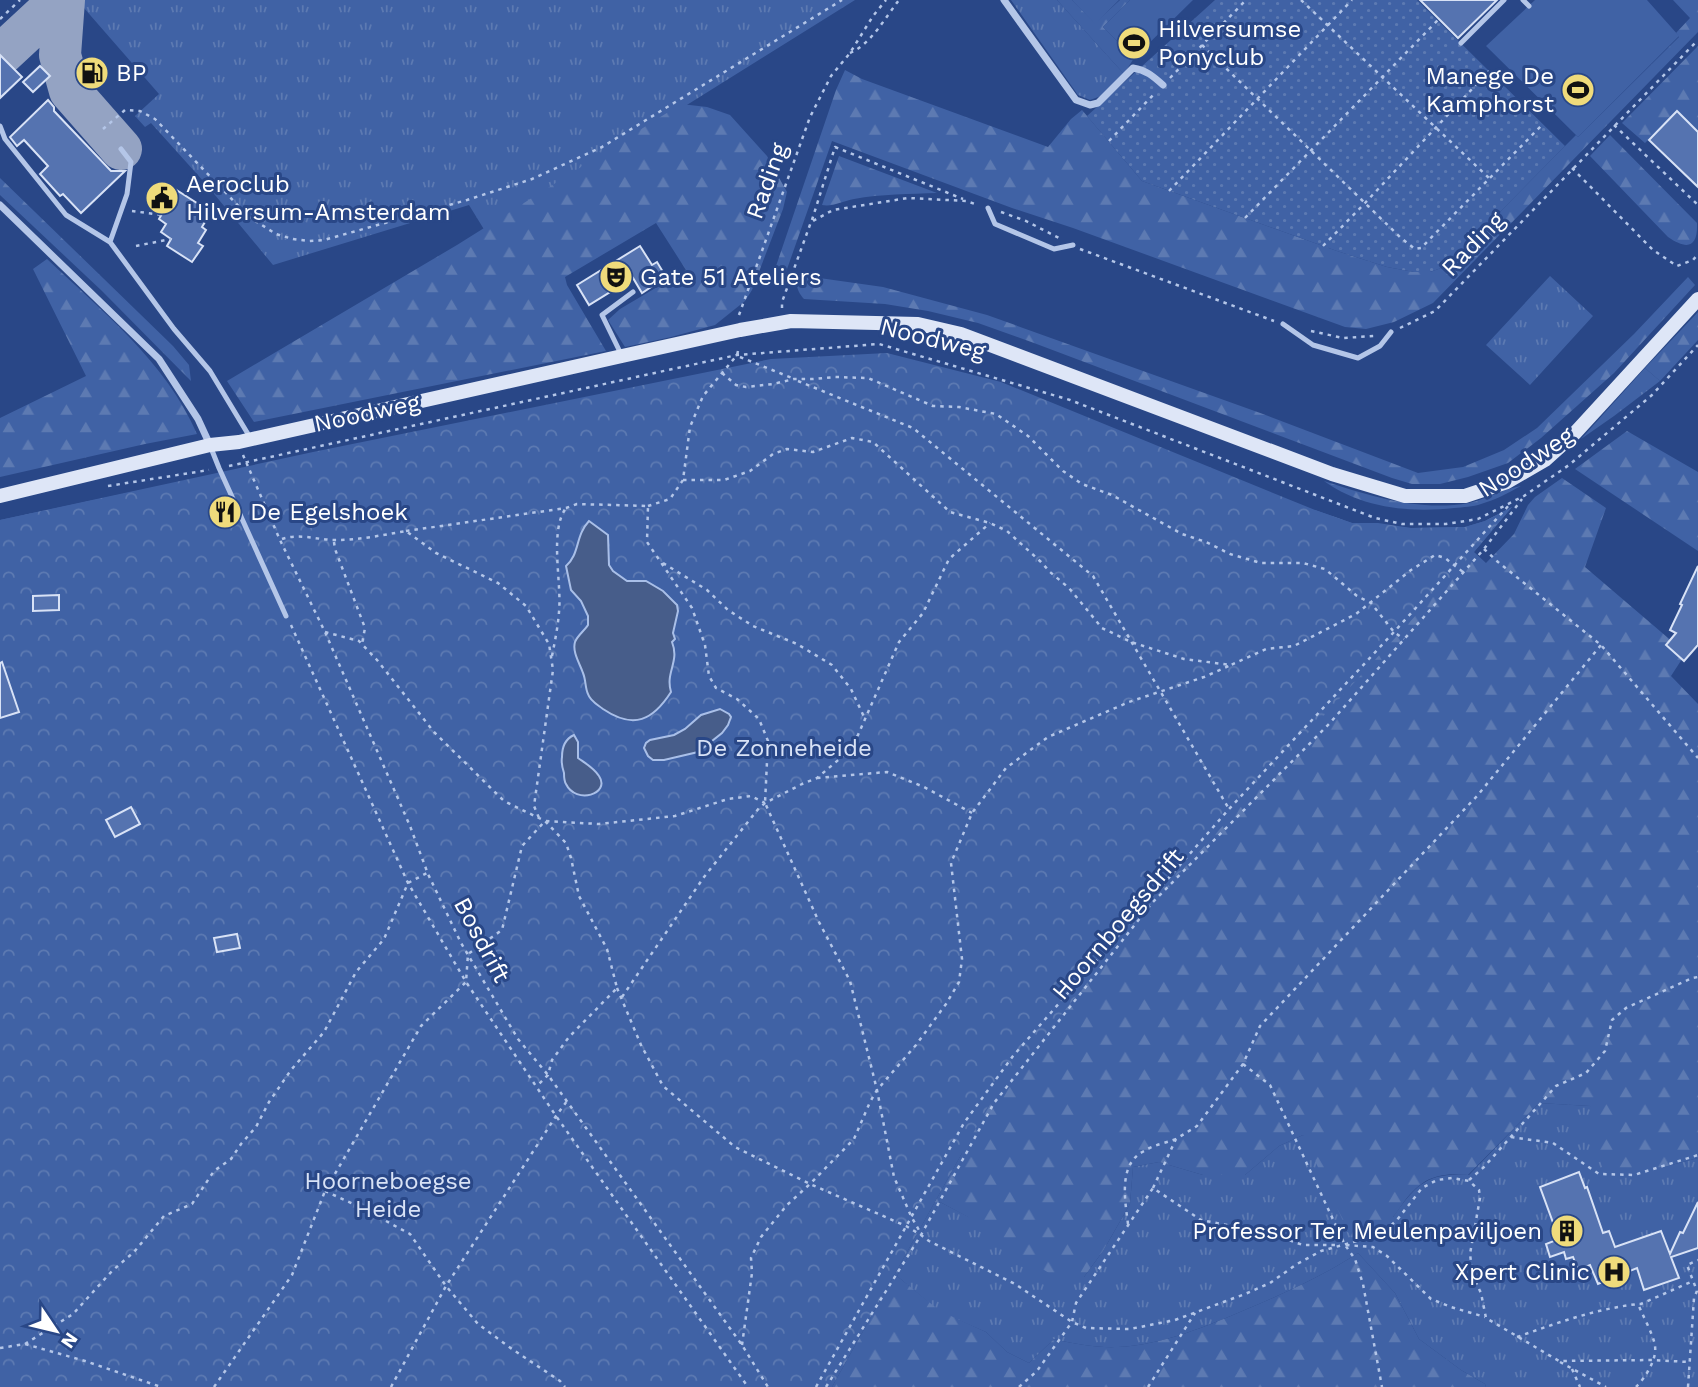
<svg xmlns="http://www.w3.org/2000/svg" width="1698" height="1387" viewBox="0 0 1698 1387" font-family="'Work Sans',sans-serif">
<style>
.grass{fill:url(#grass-tufts)}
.forest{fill:url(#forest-firs)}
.park{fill:url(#park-crowns)}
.garden{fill:url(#garden-dots)}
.pitch{fill:#4062a5}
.water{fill:#475d8a;stroke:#a9bfe8;stroke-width:2}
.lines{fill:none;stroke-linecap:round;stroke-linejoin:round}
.taxiway{stroke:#94a3c3;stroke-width:42}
.building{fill:#5573b0;stroke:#d8e2f6;stroke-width:2}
.path{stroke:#b4c6e8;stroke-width:2.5;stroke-dasharray:3.5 5;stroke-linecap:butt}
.lane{stroke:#b4c6e8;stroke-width:5}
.street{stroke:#b4c6e8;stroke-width:7}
.secondary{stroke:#dee6f7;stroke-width:14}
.labels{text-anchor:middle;stroke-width:6;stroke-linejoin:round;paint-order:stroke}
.poi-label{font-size:24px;fill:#fff;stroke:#294787;text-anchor:start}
.street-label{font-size:24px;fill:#fff;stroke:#294787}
.park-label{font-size:24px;fill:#d8e2f6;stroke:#294787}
</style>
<defs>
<pattern id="grass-tufts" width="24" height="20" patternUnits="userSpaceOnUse" patternTransform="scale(1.75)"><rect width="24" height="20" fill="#4062a5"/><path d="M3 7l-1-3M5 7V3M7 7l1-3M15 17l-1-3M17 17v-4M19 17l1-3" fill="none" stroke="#5d7ab2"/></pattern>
<pattern id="forest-firs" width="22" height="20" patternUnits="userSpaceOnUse" patternTransform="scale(1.75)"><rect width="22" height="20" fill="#4062a5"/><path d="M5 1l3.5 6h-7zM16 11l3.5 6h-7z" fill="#5d7ab2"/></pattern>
<pattern id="park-crowns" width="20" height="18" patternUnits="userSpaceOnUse" patternTransform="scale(1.75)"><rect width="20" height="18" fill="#4062a5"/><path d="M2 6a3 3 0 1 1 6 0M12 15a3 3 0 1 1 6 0" fill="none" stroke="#5d7ab2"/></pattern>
<pattern id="garden-dots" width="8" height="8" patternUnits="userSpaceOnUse" patternTransform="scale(1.75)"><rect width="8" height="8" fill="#4062a5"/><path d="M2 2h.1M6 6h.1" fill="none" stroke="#5d7ab2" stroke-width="1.8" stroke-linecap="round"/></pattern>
</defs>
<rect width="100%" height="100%" fill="#294787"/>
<!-- grass -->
<path class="grass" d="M77,0h778l-370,231 -16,-26 -196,60 -68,-82 -54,-60 -6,4 -10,-11 24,-22z
M1011,0h46l67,74 -23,22 -11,4 -12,-5z
M1550,276l43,40 -63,69 -44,-40z
M1645,368l15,13 -46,35 -33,23z
M1539,1103l51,3 70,62 38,-10v229h-212l-1,-3 -24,-14 -42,-31 -24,-46 -37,-40c-35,23 -73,40 -111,56 -40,17 -84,36 -129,38 -21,1 -43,-3 -64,-8l-25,24 -22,-11 -21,-20 -46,-20 -43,-36 43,-74 144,75 19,-26 27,-47 3,-37 26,-5 44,13h42l34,-29 24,-11 90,82c23,-32 34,-45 76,-42z"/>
<!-- forest -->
<path class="forest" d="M1057,0h15l23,23 25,-23h10l-27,27 31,31 -10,16z
M1673,0h25v32l-265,271 -39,19 -28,7 -21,-2 -272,-99 -61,-20 -180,-67 -46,131 -11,-3 61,-179 9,-20 17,9 186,68 23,-28 11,-9 60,71 195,70 50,16 27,5h16l17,-6 17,-15 34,-37 67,-68 11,-11 2,2 101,-100 -3,-4 14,-15z
M1698,46v138l-44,-41 -5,-4 -4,4 -23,-20z
M681,104l26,3 23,8 37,41 20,36 -4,17 -31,81 -7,11 -30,24 -44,12 -46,10 -17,-27 12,-11 66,-39 -30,-47 -91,54 2,8 39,66 -352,71 -27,-41 230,-136z
M1610,135l87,88c1,25 -10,27 -29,14l-78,-81z
M839,156l98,37c-27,1 -56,1 -83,6 -11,2 -21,8 -32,6z
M0,178l173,168 16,19 2,16 -89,-90 -102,-96z
M47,259c55,52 119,103 150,175l-52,10 -145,33v-59l86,-42 -53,-107z
M798,275l85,12 104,28 276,99 155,59 45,-6 41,-17 33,-22 97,-94 54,-57 7,8 -81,88 -73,65 -33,25 -40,14 -28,7h-28l-20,-6 -358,-135 -56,-20 -50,-12 -43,-7 -81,-5c-6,-7 -9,-13 -6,-24z
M1698,312v28l-38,41 -15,-13z
M1627,431l71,41v79l-123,-82z
M198,478l1117,32 37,13 59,5 54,-1 20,-6 27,-14 -38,45 12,11 28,-29 14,-29 7,-8 27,-19 44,30 -21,59 96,82 1,10 -11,17 27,28v454l-38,10 -57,3 -13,-65 -51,-3 -71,72c-32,-3 -48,4 -67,31 -7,11 -16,21 -28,27 -6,3 -15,4 -22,5l-48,-103 -24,11 -34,29h-42l-44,-13 -26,5 -3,37 -27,47 -19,26 -32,-2 -47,-30 -37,-28 -28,-15 -43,74 43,35 46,21 21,20 22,11 25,-24c21,5 43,9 64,8 45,-2 89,-21 129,-38 38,-16 76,-33 111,-56l37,40 24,46 42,31 24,14 1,3h-654l130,-234 -962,234v-867z
M1324,481c46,15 96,31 145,22 18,-4 34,-14 52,-17 -13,7 -26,14 -40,18 -8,3 -18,3 -27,4 -44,5 -93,0 -130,-27z"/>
<!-- park -->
<path class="park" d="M887,353l114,29 314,128 37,13h26l33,5 54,-1 20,-6 27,-14 -39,46 -321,350 -161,198 -159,286h-832v-867l313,-68 458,-93z"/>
<!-- garden -->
<path class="garden" d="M1215,0h202l148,146 -67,68 -34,37 -17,15 -17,6h-16l-27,-5 -50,-16 -195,-70 -55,-65z"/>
<!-- pitch -->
<path class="pitch" d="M1072,0h47l-24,24z
M1130,0h63l-59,58 -31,-31z
M1535,0h112l32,36 -101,101 -92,-91z"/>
<!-- water -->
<path class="water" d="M589,521l19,14 1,30 4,6 14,10h19l17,10 14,14 1,6 -5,22 2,6 -3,3c8,20 -7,30 -1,50 -18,28 -37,38 -68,17 -5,-4 -13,-8 -15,-15 -3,-6 -2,-14 -5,-21 -3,-9 -11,-21 -8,-31 2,-6 10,-12 13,-17v-9l-7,-15 -10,-11 -5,-24c14,-12 9,-30 23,-45z
M720,709l9,5 2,3 -3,8 -6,8 -24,19 -34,8h-11l-5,-4 -4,-8 2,-5 4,-3 24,-5 11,-6 16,-14z
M574,735l4,7v16c7,5 16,10 21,18 12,18 -23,29 -33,8 -2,-3 -2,-7 -2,-11 -2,-6 -3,-10 -2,-16 0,-9 3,-18 12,-22z"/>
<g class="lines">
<!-- taxiway -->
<path class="taxiway" d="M64,0l-4,55 10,36 51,58
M3,53l57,-53"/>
</g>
<!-- building -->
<path class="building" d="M1420,0h77l-39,38z
M0,55l22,22 -22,21z
M40,66l10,10 -17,16 -10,-10z
M48,100l6,7v4l57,60h14l-44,42 -18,-19 -3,2 -20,-22 8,-8 -24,-26 -7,6 -7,-9z
M1677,111l21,21v55l-49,-47z
M160,184l10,2 41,26 -9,15 4,3 -8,13 5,3 -11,16 -25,-16 4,-7 -10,-7 5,-8 -7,-5 4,-7 -14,-9z
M640,246l12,19 5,-3 9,15 -24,16 -9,-15 -44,27 -12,-20z
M227,502l7,15 -11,6 -7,-16z
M1698,566v79l-14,16 -18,-16 10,-12 -6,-3 12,-25 -2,-1z
M59,595v15l-26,1v-15z
M2,662l17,50 -19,6v-55z
M131,807l9,17 -25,13 -9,-17z
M237,934l3,14 -23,4 -3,-14z
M1579,1172l6,16 2,-1 16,46 6,-2 6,16 46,-16 9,23 10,-22 3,1 15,-31v46l-27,9 8,21 -35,12 -7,-22 -39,16 -8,-19 -12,5 -5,-13 -7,2 -2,-7 -14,5 -4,-13 13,-5 -19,-52z"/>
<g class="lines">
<!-- path -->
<path class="path" d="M1301,0l188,178
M0,19l20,-19
M1202,45l199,193 14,11 6,-1 122,-124
M850,53c21,-9 35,-35 49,-53
M1170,78l76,-78
M1614,125l84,80
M103,129l22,-19 15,1 15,8 94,98 27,17 17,5 16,2 15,-1 143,-40 65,-21 70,-32 240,-147
M1109,141l46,-48
M1572,168l81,82 24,16 16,-6 5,-6
M1169,191l183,-191
M132,211l30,4
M1001,212l25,9 33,17
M1245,218l193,-198
M812,220l23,-73 128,52
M136,246l35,-7
M1323,246l42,-43 124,-132
M1080,249l194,72
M782,308v-6l29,-80 22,-12 75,-12 58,3 12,4
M739,315l71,-198 21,-41 19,-23 23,-37 13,-16
M1400,328l35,-17 263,-271
M1311,331l32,7 31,-2
M740,357l52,21
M722,373l14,12 10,2 27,-3 21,-5h19l22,-2 33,1 65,28 26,1 37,7 32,22 35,35 19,13 30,11 70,39 24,8 24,12 31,9h42l22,6 32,27 14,7 23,29 10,7
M798,381l115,47 180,148 136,233
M243,455l37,85 45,92 85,194 18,48 33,69 57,96 30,36 194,270 26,42
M229,466l508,-111 142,-11 191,56 305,118 27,6h44l32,-5 46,-23 45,-31 83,-70 46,-50
M683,480h41l26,-9 23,-17 14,-5 26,3 39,-14 21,4 77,70 40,11 17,8 34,31 9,10 19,16 33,40 29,14 53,17 47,6 35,-16 28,-3 62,-32 55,-44 24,-15 10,3 18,14
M108,486l101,-16
M648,506l22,-7 13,-19 7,-53 13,-31 34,-41 2,-8
M406,531l160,-23 11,-4 71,2 -1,36 45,66 13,37 4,31 7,12 21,11 22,20 9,22 -3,62 54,119 31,59 27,109 17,87 17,39 9,16
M282,539c18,-6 35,1 54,1 23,0 47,-5 70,-9l30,22 62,30 28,23 23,38 4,26 -19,136 5,12
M334,542l1,7 30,79 -3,16
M1484,549l14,13 103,83 97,113
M663,563l44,27 21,20 25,16 44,18 35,21 19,24 14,30
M291,625l117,258 58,99 90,134 192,271
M325,632l34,9 18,19 57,72 70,69 41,20 21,22 5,15 8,38 28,53 10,39 -48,49 -17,23 -4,15 -11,11
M552,656c3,-15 6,-30 7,-44 3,-29 -10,-81 7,-104
M817,778l70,-6 37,15 48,26
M617,988l24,57 22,41 72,61 75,37 96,42 15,9 8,6 86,43 57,38 14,6 44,1 45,-9 70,-26 25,-11 27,-19 24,-13 54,-15 12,-7 10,-9 25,-32 15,-8 15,-2 17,3 10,9 1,8 -10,56 2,16 5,15 4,8 5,25 73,43 94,-1 36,2
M622,997l82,-120 55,-69 6,-5
M1243,1064l27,21 75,160 10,14 8,25 19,103
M1511,1137l42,6 46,31 35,1 64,-20
M1469,1180l15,-13 72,-81 30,-13 19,-22 7,-31 14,-12 66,-30 6,-1
M1153,1188l23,-49 21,-13 46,-62 17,-38 217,-230 124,-151
M325,1191l35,16 50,27 36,52 32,38 34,25 48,32 5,6
M1128,1224c-3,-24 -10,-60 16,-73 9,-6 22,-8 32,-12
M1346,1245l27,2 14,9 44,43 20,8 34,10
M1517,1337c40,-14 78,-28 121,-33
M25,1344l48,-30 39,-43 22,-19 30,-36 28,-12 22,-33 17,-12 10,-15 15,-17 13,-25 22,-32 33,-38 32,-60 28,-33 24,-56 19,-10
M742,1345l10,-72 -1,-15 10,-21 26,-32 23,-21 44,-45 16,-37 7,-12 39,-45 30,-41 13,-22 3,-23 -11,-96 21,-50 34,-45 42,-31 81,-35 75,-25 27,-12
M0,1348l25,-4 60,17 76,26
M1560,1362l46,25
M1572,1369l8,18
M214,1387l78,-112 33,-84 96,-165 45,-44 2,-28 34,-24 20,-84 23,-25 54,3 76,-8 53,-17 23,-3 14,7 37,-19 15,-6 26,-22 15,-21 41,-93 24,-29 26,-54 41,-36
M391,1387l55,-101 110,-170 11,-15
M816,1387l148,-264 49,-67 216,-247 165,-177 116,-128
M826,1387l95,-152 73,-132 158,-200 177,-179 155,-175 38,-50
M1019,1387l18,-16 35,-49 4,-19 77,-115 48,32 67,13 35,12h37
M1148,1387l47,-74
M1636,1387c9,-9 21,-27 19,-41 -1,-10 -13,-32 -17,-42h3l52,-23
M1688,1387l6,-89 3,-7 -10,-26 11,-5"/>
<!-- lane -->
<path class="lane" d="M1523,0l6,6
M1461,43l43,-43
M0,126l5,13 61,76 44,27 64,87 36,42 41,68
M988,208l7,16 59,25 19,-4
M110,242l17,-48 4,-32 -10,-13
M1283,324l30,21 45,13 22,-12 11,-14
M622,356l-20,-41 31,-23
M211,448l8,20 67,148"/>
<!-- street -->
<path class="street" d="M1004,0l72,100 14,5 8,-2 35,-35c13,2 20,8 30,17
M0,205l159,154 39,60 12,26"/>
<!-- secondary -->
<path class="secondary" d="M0,496l210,-51 29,-3 383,-86 118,-26 51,-9 127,3 43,10 371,140 73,22h60l42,-14 38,-22 30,-27 123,-134"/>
</g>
<!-- icons -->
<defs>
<symbol id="stadium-disc" viewBox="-11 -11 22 22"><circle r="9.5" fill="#efdb7b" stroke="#294787"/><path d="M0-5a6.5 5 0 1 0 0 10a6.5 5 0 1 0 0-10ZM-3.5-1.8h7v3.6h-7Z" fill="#111"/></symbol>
<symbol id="fuel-disc" viewBox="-11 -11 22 22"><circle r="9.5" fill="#efdb7b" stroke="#294787"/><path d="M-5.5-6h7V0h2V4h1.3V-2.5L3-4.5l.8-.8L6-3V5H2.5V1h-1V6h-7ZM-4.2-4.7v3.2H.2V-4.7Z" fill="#111"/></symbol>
<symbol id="civic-disc" viewBox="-11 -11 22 22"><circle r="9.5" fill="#efdb7b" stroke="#294787"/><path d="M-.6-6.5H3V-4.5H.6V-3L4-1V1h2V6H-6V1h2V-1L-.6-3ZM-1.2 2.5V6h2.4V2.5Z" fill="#111"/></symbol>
<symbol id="theatre-disc" viewBox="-11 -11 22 22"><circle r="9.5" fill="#efdb7b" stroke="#294787"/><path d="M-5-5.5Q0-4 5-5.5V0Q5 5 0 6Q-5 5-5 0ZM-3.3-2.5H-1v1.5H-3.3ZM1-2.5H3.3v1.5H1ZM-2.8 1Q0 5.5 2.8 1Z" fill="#111"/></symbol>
<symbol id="restaurant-disc" viewBox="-11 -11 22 22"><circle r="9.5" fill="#efdb7b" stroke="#294787"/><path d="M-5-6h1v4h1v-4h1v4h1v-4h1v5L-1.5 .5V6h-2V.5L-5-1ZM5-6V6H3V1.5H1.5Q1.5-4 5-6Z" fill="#111"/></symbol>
<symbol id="building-disc" viewBox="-11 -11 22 22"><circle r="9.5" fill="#efdb7b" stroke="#294787"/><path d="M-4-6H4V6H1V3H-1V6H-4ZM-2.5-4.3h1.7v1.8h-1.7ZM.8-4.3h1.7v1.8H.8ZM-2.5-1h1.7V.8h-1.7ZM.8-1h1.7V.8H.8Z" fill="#111"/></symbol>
<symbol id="hospital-disc" viewBox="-11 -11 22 22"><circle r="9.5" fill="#efdb7b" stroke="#294787"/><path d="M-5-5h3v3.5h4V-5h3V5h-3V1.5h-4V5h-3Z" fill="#111"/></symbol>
</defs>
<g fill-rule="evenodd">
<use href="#stadium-disc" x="1115" y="24" width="38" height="38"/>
<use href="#fuel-disc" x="73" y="54" width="38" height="38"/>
<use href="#stadium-disc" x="1559" y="71" width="38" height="38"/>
<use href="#civic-disc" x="143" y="179" width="38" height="38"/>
<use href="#theatre-disc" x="597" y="258" width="38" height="38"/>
<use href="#restaurant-disc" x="206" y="493" width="38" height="38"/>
<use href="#building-disc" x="1548" y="1212" width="38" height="38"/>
<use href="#hospital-disc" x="1595" y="1253" width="38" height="38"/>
</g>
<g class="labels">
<!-- poi labels -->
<g class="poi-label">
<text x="1158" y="37">Hilversumse<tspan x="1158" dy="28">Ponyclub</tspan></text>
<text x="116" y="81">BP</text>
<text x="1554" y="84" text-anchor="end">Manege De<tspan x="1554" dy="28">Kamphorst</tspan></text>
<text x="186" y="192">Aeroclub<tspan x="186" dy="28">Hilversum-Amsterdam</tspan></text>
<text x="640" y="285">Gate 51 Ateliers</text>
<text x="250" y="520">De Egelshoek</text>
<text x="1542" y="1239" text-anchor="end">Professor Ter Meulenpaviljoen</text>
<text x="1590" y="1280" text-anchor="end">Xpert Clinic</text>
</g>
<!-- street labels -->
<g class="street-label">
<text transform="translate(767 181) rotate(-70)" y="8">Rading</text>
<text transform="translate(1473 244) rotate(-46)" y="8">Rading</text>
<text transform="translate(933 339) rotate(14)" y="8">Noodweg</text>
<text transform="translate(367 413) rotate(-12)" y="8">Noodweg</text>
<text transform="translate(1526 462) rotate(-33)" y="8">Noodweg</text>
<text transform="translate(1118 924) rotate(-50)" y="8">Hoornboegsdrift</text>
<text transform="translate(482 940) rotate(62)" y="8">Bosdrift</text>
</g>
<!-- park labels -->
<g class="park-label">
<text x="784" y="756">De Zonneheide</text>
<text x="388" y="1189">Hoorneboegse<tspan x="388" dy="28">Heide</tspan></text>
</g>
</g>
<!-- north arrow -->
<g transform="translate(56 1331) rotate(125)" stroke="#294787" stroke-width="5" paint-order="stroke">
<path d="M0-5L12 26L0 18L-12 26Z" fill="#ffffff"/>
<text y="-10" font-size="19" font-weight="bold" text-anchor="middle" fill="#ffffff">N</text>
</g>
</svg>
